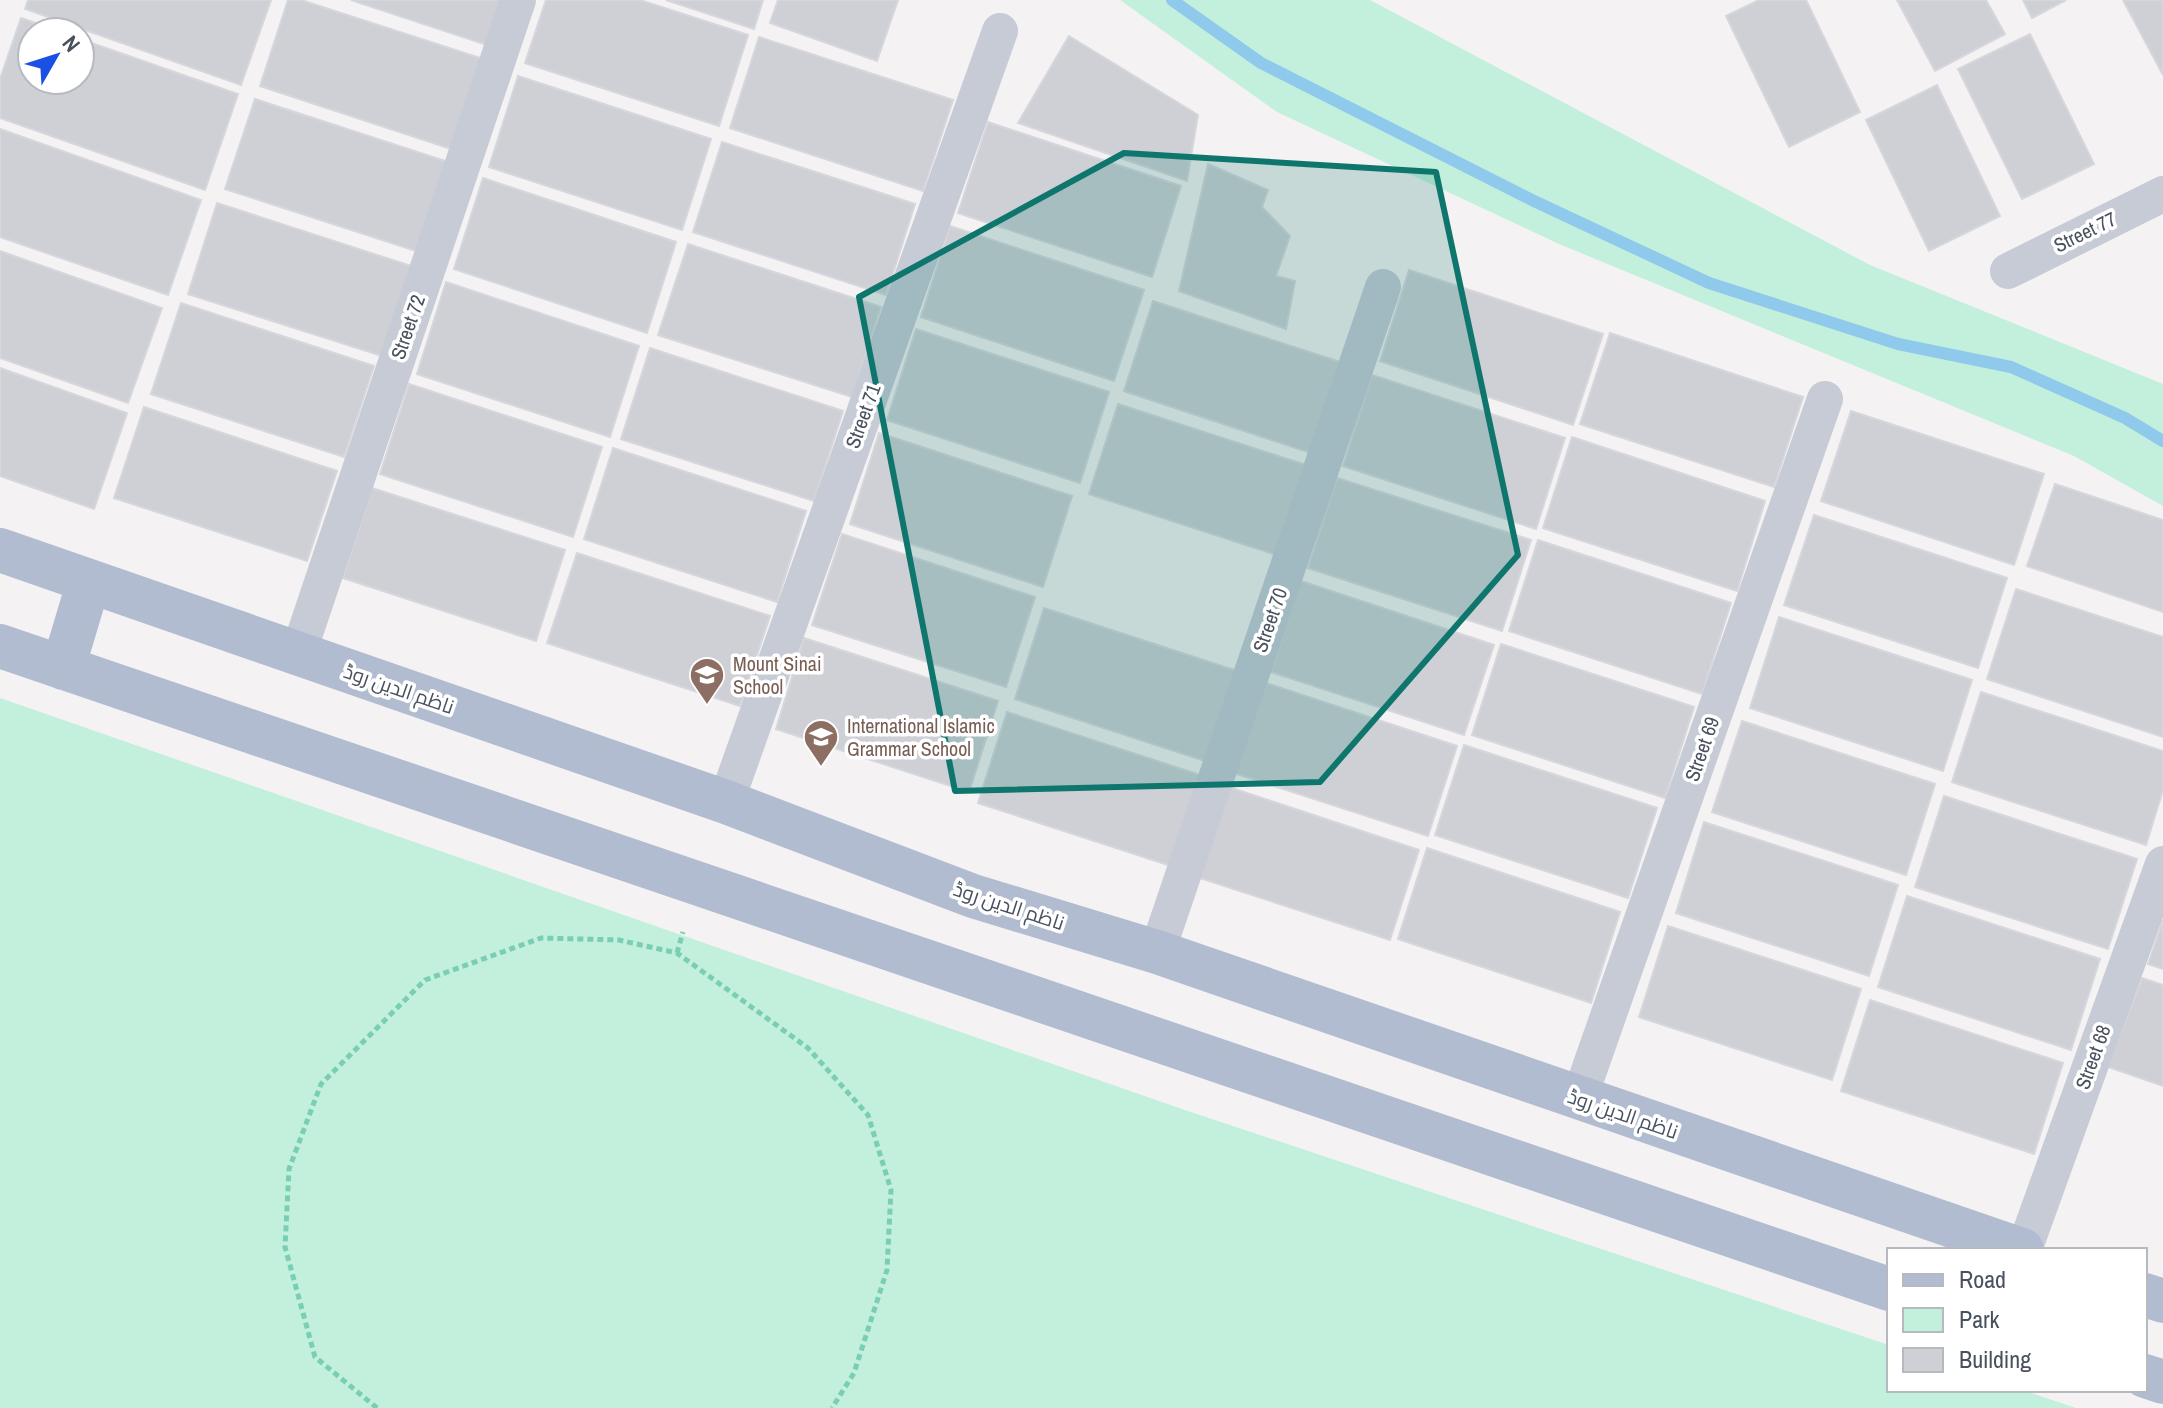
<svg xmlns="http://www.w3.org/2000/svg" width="2163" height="1408" viewBox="0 0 2163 1408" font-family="'Archivo Narrow',Cairo,sans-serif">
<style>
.green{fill:#c2f0dc}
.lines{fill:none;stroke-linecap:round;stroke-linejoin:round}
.stream{stroke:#8fc9ec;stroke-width:12}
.building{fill:#ced0d6;stroke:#d6d7dd;stroke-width:2}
.path{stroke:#7aceb3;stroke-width:5;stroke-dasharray:6 4;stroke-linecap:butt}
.street{stroke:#c6cbd6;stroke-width:36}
.primary{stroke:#b2bcd0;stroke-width:44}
.marked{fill:#0f766e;fill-opacity:0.2;stroke:#0f766e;stroke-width:6;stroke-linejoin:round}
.labels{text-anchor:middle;stroke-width:7;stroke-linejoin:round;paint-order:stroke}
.street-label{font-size:20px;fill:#49515f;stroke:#fff}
.education-label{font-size:20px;fill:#785e54;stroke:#fff;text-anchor:start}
</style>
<rect width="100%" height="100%" fill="#f4f2f2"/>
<!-- green -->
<path class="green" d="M1120,0h250l500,265 293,119v122l-89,-50 -515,-212 -282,-132z
M0,698l1182,411 707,236v45h133l54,18h-2076z"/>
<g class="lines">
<!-- stream -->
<path class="stream" d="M1172,0l89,63 273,138 175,82 189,61 113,23 114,51 38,23"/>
</g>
<!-- building -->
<path class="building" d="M28,0h243l-30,85 -216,-76z
M288,0h13l182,59 -29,91 -194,-64z
M351,0h154l-15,46z
M546,0h94l108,35 -29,91 -194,-63z
M666,0h97l-9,29z
M778,0h120l-21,61 -107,-38z
M1759,0h47l54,112 -71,35 -63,-131z
M1897,0h89l19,34 -70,37z
M2023,0h43l-34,18z
M2123,0h40v75z
M21,18l40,14h-29v48h48v-41l158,55 -33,96 -205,-72v-39z
M2030,34l64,130 -72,35 -64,-130z
M1069,36l129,79 -11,66 -169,-58z
M759,37l194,63 -30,91 -193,-63z
M518,76l193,63 -29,91 -193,-63z
M1937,85l63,131 -71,35 -63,-131z
M255,99l193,63 -29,90 -194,-63z
M988,122l193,64 -29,91 -194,-64z
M0,129l201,71 -33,95 -168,-58z
M722,142l193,62 -29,91 -193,-63z
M1208,164l60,26 -6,17 28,29 -14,40 19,5 -9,48 -107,-38z
M483,178l193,64 -29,91 -193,-64z
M217,203l194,63 -29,90 -194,-62z
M950,226l194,64 -30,91 -193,-64z
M688,244l193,63 -29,90 -194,-62z
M0,251l162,57 -34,95 -128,-45z
M1409,270l194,64 -30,91 -193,-64z
M446,282l193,64 -29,91 -193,-63z
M1153,301l193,63 -29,91 -193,-64z
M181,303l193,63 -30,91 -193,-63z
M916,329l193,63 -29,91 -193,-63z
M1610,333l193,64 -29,90 -194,-63z
M650,348l193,63 -29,90 -193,-62z
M0,368l127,45 -33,96 -94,-33z
M1372,375l193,63 -29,91 -193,-63z
M409,384l193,63 -29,90 -193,-63z
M1118,404l194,63 -29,90 -194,-63z
M144,407l193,64 -30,90 -193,-63z
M1851,411l193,63 -30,91 -193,-64z
M879,433l193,63 -29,91 -193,-63z
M1572,437l193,64 -28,90 -194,-63z
M613,448l193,63 -29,91 -193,-63z
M1337,478l194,62 -29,91 -194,-63z
M2055,484l108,36v92l-136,-46z
M372,488l193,62 -29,91 -193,-63z
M1814,515l193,63 -29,90 -194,-63z
M842,534l193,63 -29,90 -194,-62z
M1538,540l193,63 -29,91 -193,-63z
M577,553l193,63 -30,90 -193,-63z
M1301,581l193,64 -30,90 -193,-63z
M2016,589l147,48v100l-176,-58z
M1044,608l193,63 -29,91 -193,-63z
M1779,617l193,63 -29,91 -193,-63z
M804,638l194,63 -29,91 -193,-63z
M1501,644l193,63 -29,91 -193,-63z
M1263,682l194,64 -29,90 -194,-63z
M1981,692l182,59v39l-17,55 -194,-63z
M1007,712l193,63 -29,91 -193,-63z
M1742,721l193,63 -29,91 -194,-63z
M1464,745l193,63 -29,90 -193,-63z
M1226,786l193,64 -29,90 -193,-63z
M1944,796l193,63 -29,90 -193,-62z
M1704,822l194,63 -29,91 -193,-63z
M1427,848l193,64 -29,91 -193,-64z
M1907,896l193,63 -29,91 -193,-63z
M2163,920v49l-15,-5z
M1668,926l193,63 -29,91 -193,-63z
M2142,978l21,7v101l-55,-19z
M1870,1000l193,63 -29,91 -193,-63z"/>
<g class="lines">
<!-- path -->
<path class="path" d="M677,953l6,-21
M377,1408l-62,-51 -30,-110 4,-78 32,-85 104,-104 116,-42 78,2 58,13 131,95 60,67 23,75 -4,80 -33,103 -22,35"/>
<!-- street -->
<path class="street" d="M2008,271l155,-77
M298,654l220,-654
M726,802l274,-771
M1157,952l226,-665
M1579,1099l246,-700
M2024,1250l139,-386"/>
<!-- primary -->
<path class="primary" d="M0,550l726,252 247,94 184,56 865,298
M0,646l1889,643
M63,668l26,-87
M2145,1295l18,6
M2145,1376l18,6"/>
</g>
<!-- marked area -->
<path class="marked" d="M1124,153l312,19 82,383 -198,227 -365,9 -96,-494z"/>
<!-- icons -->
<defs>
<symbol id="school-pin" viewBox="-11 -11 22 30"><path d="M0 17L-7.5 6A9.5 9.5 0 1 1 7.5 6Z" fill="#8d6e63" stroke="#fff"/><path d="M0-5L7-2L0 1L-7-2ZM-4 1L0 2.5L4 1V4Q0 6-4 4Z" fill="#fff"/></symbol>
</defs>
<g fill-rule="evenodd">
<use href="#school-pin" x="687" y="655" width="40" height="54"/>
<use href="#school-pin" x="801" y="717" width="40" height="54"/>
</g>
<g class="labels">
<!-- street labels -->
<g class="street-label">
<text transform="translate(2085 232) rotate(-26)" y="7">Street 77</text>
<text transform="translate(408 327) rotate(-71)" y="7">Street 72</text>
<text transform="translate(863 416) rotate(-70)" y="7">Street 71</text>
<text transform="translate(1270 620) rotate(-71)" y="7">Street 70</text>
<text transform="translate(399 689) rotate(19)" y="7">ناظم الدین روڈ</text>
<text transform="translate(1702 749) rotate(-71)" y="7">Street 69</text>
<text transform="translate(1009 906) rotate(18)" y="7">ناظم الدین روڈ</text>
<text transform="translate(2093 1057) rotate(-70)" y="7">Street 68</text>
<text transform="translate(1623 1114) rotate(19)" y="7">ناظم الدین روڈ</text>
</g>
<!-- education labels -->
<g class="education-label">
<text x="733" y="671">Mount Sinai<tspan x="733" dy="23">School</tspan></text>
<text x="847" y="733">International Islamic<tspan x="847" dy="23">Grammar School</tspan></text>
</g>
</g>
<!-- legend -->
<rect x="1887" y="1248" width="260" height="144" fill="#ffffff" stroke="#b6b9bf" stroke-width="2"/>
<rect x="1903" y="1274" width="40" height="12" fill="#b2bcd0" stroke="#b6b9bf" stroke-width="2"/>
<text x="1959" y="1288" font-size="24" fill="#49515f">Road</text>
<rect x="1903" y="1308" width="40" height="24" fill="#c2f0dc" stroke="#b6b9bf" stroke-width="2"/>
<text x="1959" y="1328" font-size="24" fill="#49515f">Park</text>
<rect x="1903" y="1348" width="40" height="24" fill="#ced0d6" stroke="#b6b9bf" stroke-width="2"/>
<text x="1959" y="1368" font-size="24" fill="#49515f">Building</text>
<!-- north arrow -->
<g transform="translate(56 56) rotate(51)"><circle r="38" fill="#ffffff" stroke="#b6b9bf" stroke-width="2"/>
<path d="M0-6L14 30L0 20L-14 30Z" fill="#1b50e4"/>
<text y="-12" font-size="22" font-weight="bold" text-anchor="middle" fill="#49515f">N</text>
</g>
</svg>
